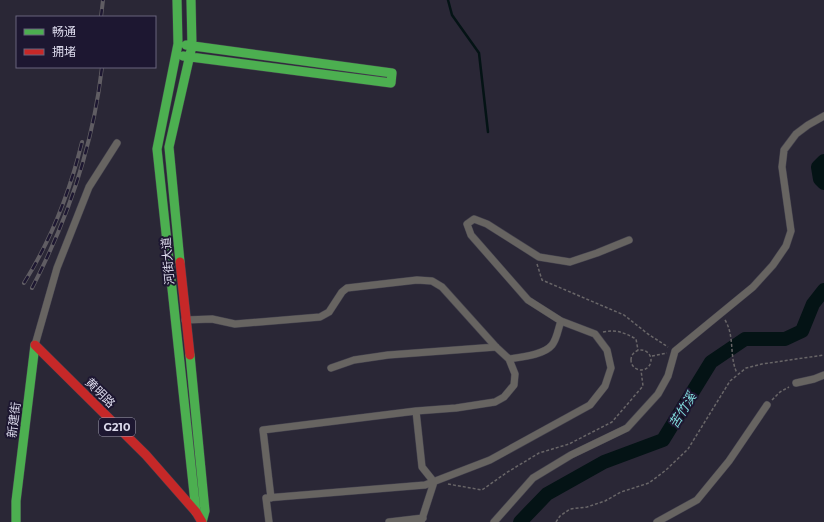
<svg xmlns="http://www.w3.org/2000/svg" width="824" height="522" viewBox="0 0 824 522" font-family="Montserrat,'Noto Sans SC',sans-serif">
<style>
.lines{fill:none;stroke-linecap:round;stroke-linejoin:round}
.stream{stroke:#041315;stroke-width:2.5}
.river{stroke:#041315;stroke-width:14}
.street-casing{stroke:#44424e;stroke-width:8}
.fast-casing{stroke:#44424e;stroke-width:10}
.jam-casing{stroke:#44424e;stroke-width:10}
.path{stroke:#696668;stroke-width:1.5;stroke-dasharray:3 2;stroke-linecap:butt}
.street{stroke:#676461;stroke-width:7}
.fast{stroke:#4caf50;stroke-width:9}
.jam{stroke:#c62828;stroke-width:9}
.rail-casing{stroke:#605d63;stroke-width:4}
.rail{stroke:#1d1731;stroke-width:2.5;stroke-dasharray:8;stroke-linecap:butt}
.labels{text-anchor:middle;stroke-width:4;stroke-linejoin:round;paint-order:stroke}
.shield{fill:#1d1731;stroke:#a3a0b4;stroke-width:1}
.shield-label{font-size:11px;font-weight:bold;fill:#dcdaec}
.street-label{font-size:12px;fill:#dcdaec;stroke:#1d1731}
.water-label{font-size:13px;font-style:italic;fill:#80dadb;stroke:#1d1731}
</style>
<rect width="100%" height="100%" fill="#2a2736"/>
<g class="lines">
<!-- stream -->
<path class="stream" d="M448,0l4,15 27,38 9,79"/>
<!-- river -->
<path class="river" d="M824,161l-6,6 2,12 4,4
M520,522l27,-28 57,-32 59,-22 48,-78 34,-23h40l17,-8 11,-27 11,-14"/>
<defs>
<path id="street" d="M185,320l27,-1 23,5 85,-7 9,-5 13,-20 5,-4 70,-8 15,1 10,6 54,60 13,12 6,15 -1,11 -10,12 -9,5 -39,6 -40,3 -153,19 8,68
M35,345l22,-77 32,-81 28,-44
M509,359c12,-2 35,-4 43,-14 5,-6 6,-16 9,-24
M331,368l23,-8 34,-5 108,-8
M796,383l18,-4 10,-4
M416,411l6,56 12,15 -13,40
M269,522l-3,-24 159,-13 65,-25 100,-55 15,-19 6,-18 -4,-18 -12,-16 -34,-13 -33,-21 -57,-65 -4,-11 7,-5 13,5 52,33 31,5 27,-9 32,-13
M389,522l34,-4
M494,522l39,-44 38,-23 56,-27 31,-34 10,-18 7,-25 78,-64 20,-22 13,-19 5,-15 -9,-64 2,-17 12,-16 12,-9 16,-9
M657,522l40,-22 32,-39 38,-56"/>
<path id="fast" d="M177,0l1,44 -21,105 39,363
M183,56l208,27 1,-10 -206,-28
M180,262l-11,-115 23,-101 -1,-46
M190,355l15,156 -3,11
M16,522v-21l19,-156"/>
<path id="jam" d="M180,262l10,93
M35,345l111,110 50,57 6,10"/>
</defs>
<!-- street casing -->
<use href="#street" class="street-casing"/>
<!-- fast casing -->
<use href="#fast" class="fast-casing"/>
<!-- jam casing -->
<use href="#jam" class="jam-casing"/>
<!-- path -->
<path class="path" d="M537,264l5,16 82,35 24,19 20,13
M725,320c10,16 4,37 12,53
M603,332c13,-3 22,1 33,7l2,11
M631 360a10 10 0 1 1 20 0a10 10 0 1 1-20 0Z
M652,356l15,-3
M772,400l8,-8 9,-5
M448,484l34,6 24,-17 33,-20 30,-9 43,-22 31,-36 -2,-16
M556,522l4,-6 10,-7 17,-2 18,-6 16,-9 28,-9 17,-13 22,-21 42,-68 16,-13 16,-4 62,-9"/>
<!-- street -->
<use href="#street" class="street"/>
<!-- fast -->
<use href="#fast" class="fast"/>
<!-- jam -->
<use href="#jam" class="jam"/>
<defs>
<path id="rail" d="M101,17l2,-17
M24,283c27,-43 46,-92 58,-141
M32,288c36,-69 61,-143 70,-221"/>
</defs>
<!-- rail casing -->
<use href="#rail" class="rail-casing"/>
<!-- rail -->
<use href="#rail" class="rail"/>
</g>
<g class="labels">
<!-- shield labels -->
<rect class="shield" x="99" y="418" width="36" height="18" rx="3"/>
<g class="shield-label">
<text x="117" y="431">G210</text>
</g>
<!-- street labels -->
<g class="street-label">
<text transform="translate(168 261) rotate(-95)" y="4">河街大道</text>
<text transform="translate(100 393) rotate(45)" y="4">黄明路</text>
<text transform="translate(14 420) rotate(-83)" y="4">新建街</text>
</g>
<!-- water labels -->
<g class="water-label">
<text transform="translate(682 410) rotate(-59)" y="5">苦竹溪</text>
</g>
</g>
<!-- legend -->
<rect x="16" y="16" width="140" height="52" fill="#1d1731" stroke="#69657c"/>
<rect x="24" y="29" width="20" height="6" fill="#4caf50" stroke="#69657c"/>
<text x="52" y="36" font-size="12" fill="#dcdaec">畅通</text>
<rect x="24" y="49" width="20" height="6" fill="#c62828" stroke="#69657c"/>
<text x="52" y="56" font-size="12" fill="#dcdaec">拥堵</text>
</svg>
